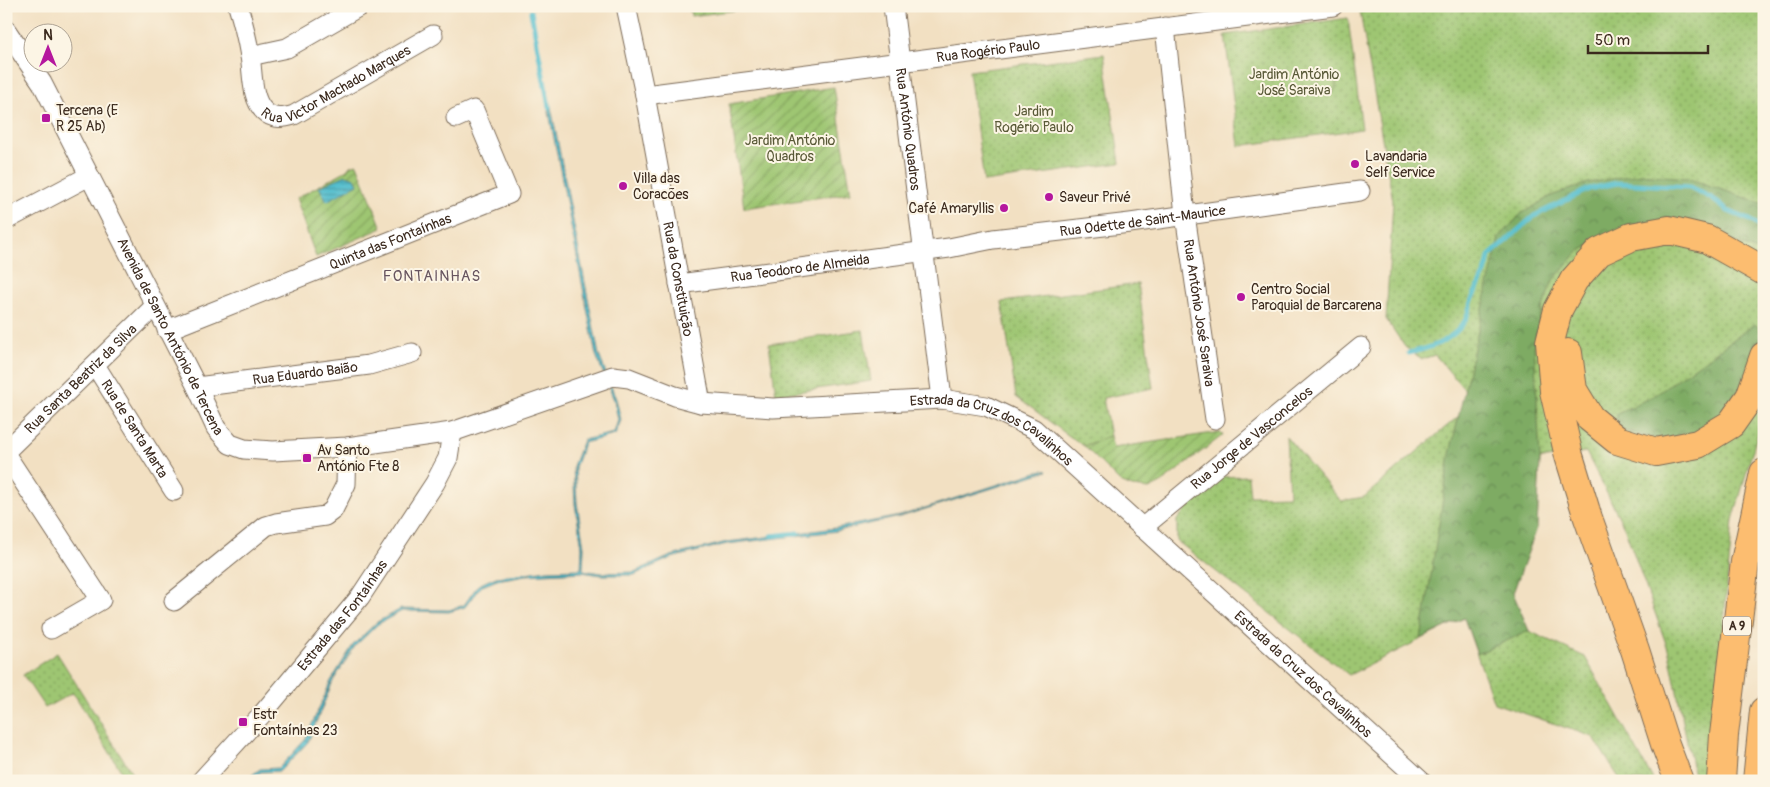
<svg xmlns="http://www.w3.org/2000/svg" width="1770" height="787" viewBox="0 0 1770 787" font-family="Pangolin,sans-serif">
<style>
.grass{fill:url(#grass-dots);stroke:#6c7848}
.forest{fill:url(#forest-crowns);stroke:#5c6a41}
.garden{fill:url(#garden-furrows);stroke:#6c7848}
.pitch{fill:#9ec672;stroke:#6c7848}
.water{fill:url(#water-rules);stroke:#477476}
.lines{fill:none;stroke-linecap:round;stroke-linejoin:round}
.stream{stroke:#53bece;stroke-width:5}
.minor-casing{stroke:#7b6a57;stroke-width:21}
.highway-casing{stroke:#7b6a57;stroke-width:30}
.minor{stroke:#fff;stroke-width:19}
.highway{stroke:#fcbd6f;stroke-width:28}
.poi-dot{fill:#b5179e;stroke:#fcf5e5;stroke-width:2}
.labels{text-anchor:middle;stroke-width:4;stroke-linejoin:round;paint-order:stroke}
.shield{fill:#fcf5e5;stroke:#75675a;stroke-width:1}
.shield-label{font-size:12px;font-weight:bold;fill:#3b2a1e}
.street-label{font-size:14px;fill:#3b2a1e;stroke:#fcf5e5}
.park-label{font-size:14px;fill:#595937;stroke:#fcf5e5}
.poi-label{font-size:14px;fill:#3b2a1e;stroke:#fcf5e5;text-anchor:start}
.neighbourhood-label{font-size:15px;letter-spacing:1px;fill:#67545f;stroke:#fcf5e5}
</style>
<defs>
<pattern id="grass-dots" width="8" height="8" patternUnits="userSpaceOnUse" patternTransform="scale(1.25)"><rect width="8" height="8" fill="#9ec672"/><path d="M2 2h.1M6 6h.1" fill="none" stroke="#82a15d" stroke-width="1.8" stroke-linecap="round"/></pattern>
<pattern id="forest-crowns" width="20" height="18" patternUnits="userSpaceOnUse" patternTransform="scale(1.25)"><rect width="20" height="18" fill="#7eab64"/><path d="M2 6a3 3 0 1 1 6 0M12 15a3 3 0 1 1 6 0" fill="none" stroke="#688b52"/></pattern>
<pattern id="garden-furrows" width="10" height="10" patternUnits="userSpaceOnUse" patternTransform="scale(1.25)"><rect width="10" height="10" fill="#9ec672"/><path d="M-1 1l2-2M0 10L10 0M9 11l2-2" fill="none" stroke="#82a15d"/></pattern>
<pattern id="water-rules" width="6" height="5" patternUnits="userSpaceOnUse" patternTransform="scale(1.25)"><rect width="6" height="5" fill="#53bece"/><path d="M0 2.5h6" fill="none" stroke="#469ba7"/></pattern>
</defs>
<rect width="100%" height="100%" fill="#fcf5e5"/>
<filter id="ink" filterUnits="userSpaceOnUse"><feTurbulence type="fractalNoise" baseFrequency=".02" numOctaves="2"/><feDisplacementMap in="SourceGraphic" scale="10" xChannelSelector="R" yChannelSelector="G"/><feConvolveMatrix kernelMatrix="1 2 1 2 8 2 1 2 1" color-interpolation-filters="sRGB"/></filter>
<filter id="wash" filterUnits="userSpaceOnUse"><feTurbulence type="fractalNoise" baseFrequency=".0096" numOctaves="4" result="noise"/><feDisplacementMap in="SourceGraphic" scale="20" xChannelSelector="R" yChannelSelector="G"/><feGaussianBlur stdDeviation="1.12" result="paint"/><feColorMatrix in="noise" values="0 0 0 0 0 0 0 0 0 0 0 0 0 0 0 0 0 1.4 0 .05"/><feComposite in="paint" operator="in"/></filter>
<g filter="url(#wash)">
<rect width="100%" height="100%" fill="#f2e0c2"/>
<!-- grass -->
<path class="grass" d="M689,6h80l-78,10z
M1359,6h405v405l-31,109 -24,261h-14l-26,-129 -44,-123 -39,-77 -46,7 -3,69 -26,61 18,42 56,26 69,124h-33l-28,-44 -99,-34 -30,-85 -115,57 -172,-134v-21l37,-43 34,-1 2,20 39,-1 -3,-59 55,65 23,-4 111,-95 -40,-47 -13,4 -17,-12 -19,-28 7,-118z
M1348,18l14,111 -123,17 -14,-111z
M1104,54l16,109 -136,19 -15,-111z
M1138,284l15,104 -50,10 7,38 -26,10c-24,-15 -44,-33 -68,-49l-14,-95z
M863,330l8,51 -95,14 -7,-51z
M57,653l80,128h-32l16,-10 -45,-74 -4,-4 -27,15 -22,-33z"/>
<!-- forest -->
<path class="forest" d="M1640,174l47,4 77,26v50l-76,-32 -86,16 -24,14 -25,28 -12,32 -7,31 6,116 -3,69 -24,65 16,38 -52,23 -13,-36 -43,21 29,-185 49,-216 22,-24 30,-18 37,-13z
M1755,324l7,9 -12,38 -28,47 -31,18 -23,5 -52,-12 1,-15 40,-20z"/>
<!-- garden -->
<path class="garden" d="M834,87l17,106 -107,15 -15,-104z
M357,164l25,64 -66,29 -21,-58 52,-29 3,-4z
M1220,432l3,3 -62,48 -12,6 -17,-2 -12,-5 -36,-36 26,-10 3,12z"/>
<!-- pitch -->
<path class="pitch" d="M1321,72l17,5 -4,16 -17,-5z"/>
<!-- water -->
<path class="water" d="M547,102h3l49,253 17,44 5,21 -6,15 -31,8 -9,24 2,36 7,44 -1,23 18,3 33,-1 37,-16 56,-14 109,-14 64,-12 143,-46 4,1 -147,46 -63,14 -110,13 -56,14 -37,17h-33l-19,-3 -57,3 -28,5 -17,7 -15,20 -16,5 -47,-1 -24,13 -23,22 -22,35 -25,61 -28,29 -19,1 -13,9h-4l16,-12 19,-1 26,-28 26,-59 22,-36 24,-23 24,-13 48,1 15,-5 14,-20 18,-8 51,-7 34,-1 1,-22 -7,-43 -2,-38 10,-26 31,-7 4,-13 -4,-20 -18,-45z
M346,175l9,3 3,6 -31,17 -8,-14z"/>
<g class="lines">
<!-- stream -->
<path class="stream" d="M531,12l18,95
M1409,353c22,-5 43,-12 56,-32 4,-8 5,-18 9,-26 7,-15 13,-22 15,-39l45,-40 55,-27 28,-6 73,4 21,11 17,13 22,9 14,9
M772,536l26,-3"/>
</g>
</g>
<g filter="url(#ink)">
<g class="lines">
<defs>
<g id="minor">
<path id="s1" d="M238,6c5,16 9,33 12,50 3,17 1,42 14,55 9,9 20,7 30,4l139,-80"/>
<path id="s2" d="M626,6l19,89 56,308"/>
<path id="s3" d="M893,6l49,393"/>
<path id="s4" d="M1165,27l20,188 30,204"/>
<path id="s5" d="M6,30l36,53 155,304 19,41 14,16 14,5 29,2 74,-4 105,-15 161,-56 16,2 46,18 26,7 72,5 169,-9 44,7 48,23 387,352"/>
<path d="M250,56l37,-8 73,-42"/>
<path id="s6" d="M645,95l688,-89"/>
<path d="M6,220l83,-44"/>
<path id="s7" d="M679,284l270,-36 44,-9 137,-16 230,-32"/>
<path id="s8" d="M167,330l342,-136 -35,-84 -18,8"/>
<path id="s9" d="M95,365l79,126"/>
<path id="s10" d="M197,387l172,-22 43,-12"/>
<path id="s11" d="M6,451l149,-145"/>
<path d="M6,455l95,145 -50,29"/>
<path id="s12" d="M1142,528l219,-181"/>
<path d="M174,601l92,-75 10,-3 49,-7 8,-6 13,-26 1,-37"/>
<path id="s13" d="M201,781l62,-68 97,-116 75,-114 13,-25 4,-26"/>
</g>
<path id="highway" d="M1568,353l5,37 17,28 27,22 39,12 42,-8 33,-20 19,-27 14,-41
M1679,781l-14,-37 -30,-94 -47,-132 -19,-62 -15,-65 -4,-49 8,-32 16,-30 25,-28 32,-15 38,-7 38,9 57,32
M1721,781l3,-46 21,-173 19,-89
M1757,781l7,-70"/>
</defs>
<!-- minor casing -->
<use href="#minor" class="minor-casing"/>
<!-- highway casing -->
<use href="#highway" class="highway-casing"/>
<!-- minor -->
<use href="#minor" class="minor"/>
<!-- highway -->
<use href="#highway" class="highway"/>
</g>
</g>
<!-- markers -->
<g class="poi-dot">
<rect x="41" y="113" width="10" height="10" rx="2.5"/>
<circle cx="1355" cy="164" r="5"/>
<circle cx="623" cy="186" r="5"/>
<circle cx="1049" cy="197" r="5"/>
<circle cx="1004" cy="208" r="5"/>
<circle cx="1241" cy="297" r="5"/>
<rect x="302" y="453" width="10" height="10" rx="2.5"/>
<rect x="238" y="717" width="10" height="10" rx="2.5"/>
</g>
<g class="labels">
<!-- shield labels -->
<rect class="shield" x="1723" y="616.5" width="28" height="19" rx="4"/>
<g class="shield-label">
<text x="1737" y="630">A 9</text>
</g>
<!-- street labels -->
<g class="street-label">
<text dy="5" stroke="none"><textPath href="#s6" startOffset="346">Rua Rogério Paulo</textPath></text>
<text dy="5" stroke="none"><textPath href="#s1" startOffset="191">Rua Victor Machado Marques</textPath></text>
<text dy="5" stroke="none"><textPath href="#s3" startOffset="124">Rua António Quadros</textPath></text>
<text dy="5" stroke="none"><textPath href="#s7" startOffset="468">Rua Odette de Saint-Maurice</textPath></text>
<text dy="5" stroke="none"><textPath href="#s8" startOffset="240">Quinta das Fontaínhas</textPath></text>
<text dy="5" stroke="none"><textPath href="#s7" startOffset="122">Rua Teodoro de Almeida</textPath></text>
<text dy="5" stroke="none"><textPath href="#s2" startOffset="278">Rua da Constituição</textPath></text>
<text dy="5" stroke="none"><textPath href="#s4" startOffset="288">Rua António José Saraiva</textPath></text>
<text dy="5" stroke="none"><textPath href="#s5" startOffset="348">Avenida de Santo António de Tercena</textPath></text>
<text dy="5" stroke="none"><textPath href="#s10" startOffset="109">Rua Eduardo Baião</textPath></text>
<text dy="5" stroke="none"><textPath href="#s11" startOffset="104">Rua Santa Beatriz da Silva</textPath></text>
<text dy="5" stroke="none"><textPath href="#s9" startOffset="75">Rua de Santa Marta</textPath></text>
<text dy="5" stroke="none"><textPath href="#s5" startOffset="1258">Estrada da Cruz dos Cavalinhos</textPath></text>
<text dy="5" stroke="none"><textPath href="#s12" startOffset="142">Rua Jorge de Vasconcelos</textPath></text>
<text dy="5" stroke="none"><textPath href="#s13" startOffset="218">Estrada das Fontaínhas</textPath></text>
<text dy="5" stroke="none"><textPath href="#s5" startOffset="1662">Estrada da Cruz dos Cavalinhos</textPath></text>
</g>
<!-- park labels -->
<g class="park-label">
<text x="1294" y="79">Jardim António<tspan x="1294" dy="16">José Saraiva</tspan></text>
<text x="1034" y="116">Jardim<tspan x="1034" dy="16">Rogério Paulo</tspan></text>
<text x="790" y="145">Jardim António<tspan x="790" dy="16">Quadros</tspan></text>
</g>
<!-- poi labels -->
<g class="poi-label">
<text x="56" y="115">Tercena (E<tspan x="56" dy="16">R 25 Ab)</tspan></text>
<text x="1365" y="161">Lavandaria<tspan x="1365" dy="16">Self Service</tspan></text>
<text x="633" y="183">Villa das<tspan x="633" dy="16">Coracões</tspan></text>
<text x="1059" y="202">Saveur Privé</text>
<text x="994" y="213" text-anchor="end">Café Amaryllis</text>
<text x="1251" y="294">Centro Social<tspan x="1251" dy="16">Paroquial de Barcarena</tspan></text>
<text x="317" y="455">Av Santo<tspan x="317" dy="16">António Fte 8</tspan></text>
<text x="253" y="719">Estr<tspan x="253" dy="16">Fontaínhas 23</tspan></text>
</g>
<!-- neighbourhood labels -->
<g class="neighbourhood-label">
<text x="432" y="281">FONTAINHAS</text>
</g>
</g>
<!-- margin -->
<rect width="1770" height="787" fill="none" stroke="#fcf5e5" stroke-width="25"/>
<!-- north arrow -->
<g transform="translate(48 48)"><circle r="24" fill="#fcf5e5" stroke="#afa495"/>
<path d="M0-4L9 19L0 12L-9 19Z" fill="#b5179e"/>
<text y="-8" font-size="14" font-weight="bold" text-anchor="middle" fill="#3b2a1e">N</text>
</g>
<!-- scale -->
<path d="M1588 45v8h120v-8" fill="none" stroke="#3b2a1e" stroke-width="2.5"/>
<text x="1595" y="45" font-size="15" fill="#3b2a1e" stroke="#fcf5e5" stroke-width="4" paint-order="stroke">50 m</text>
</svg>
